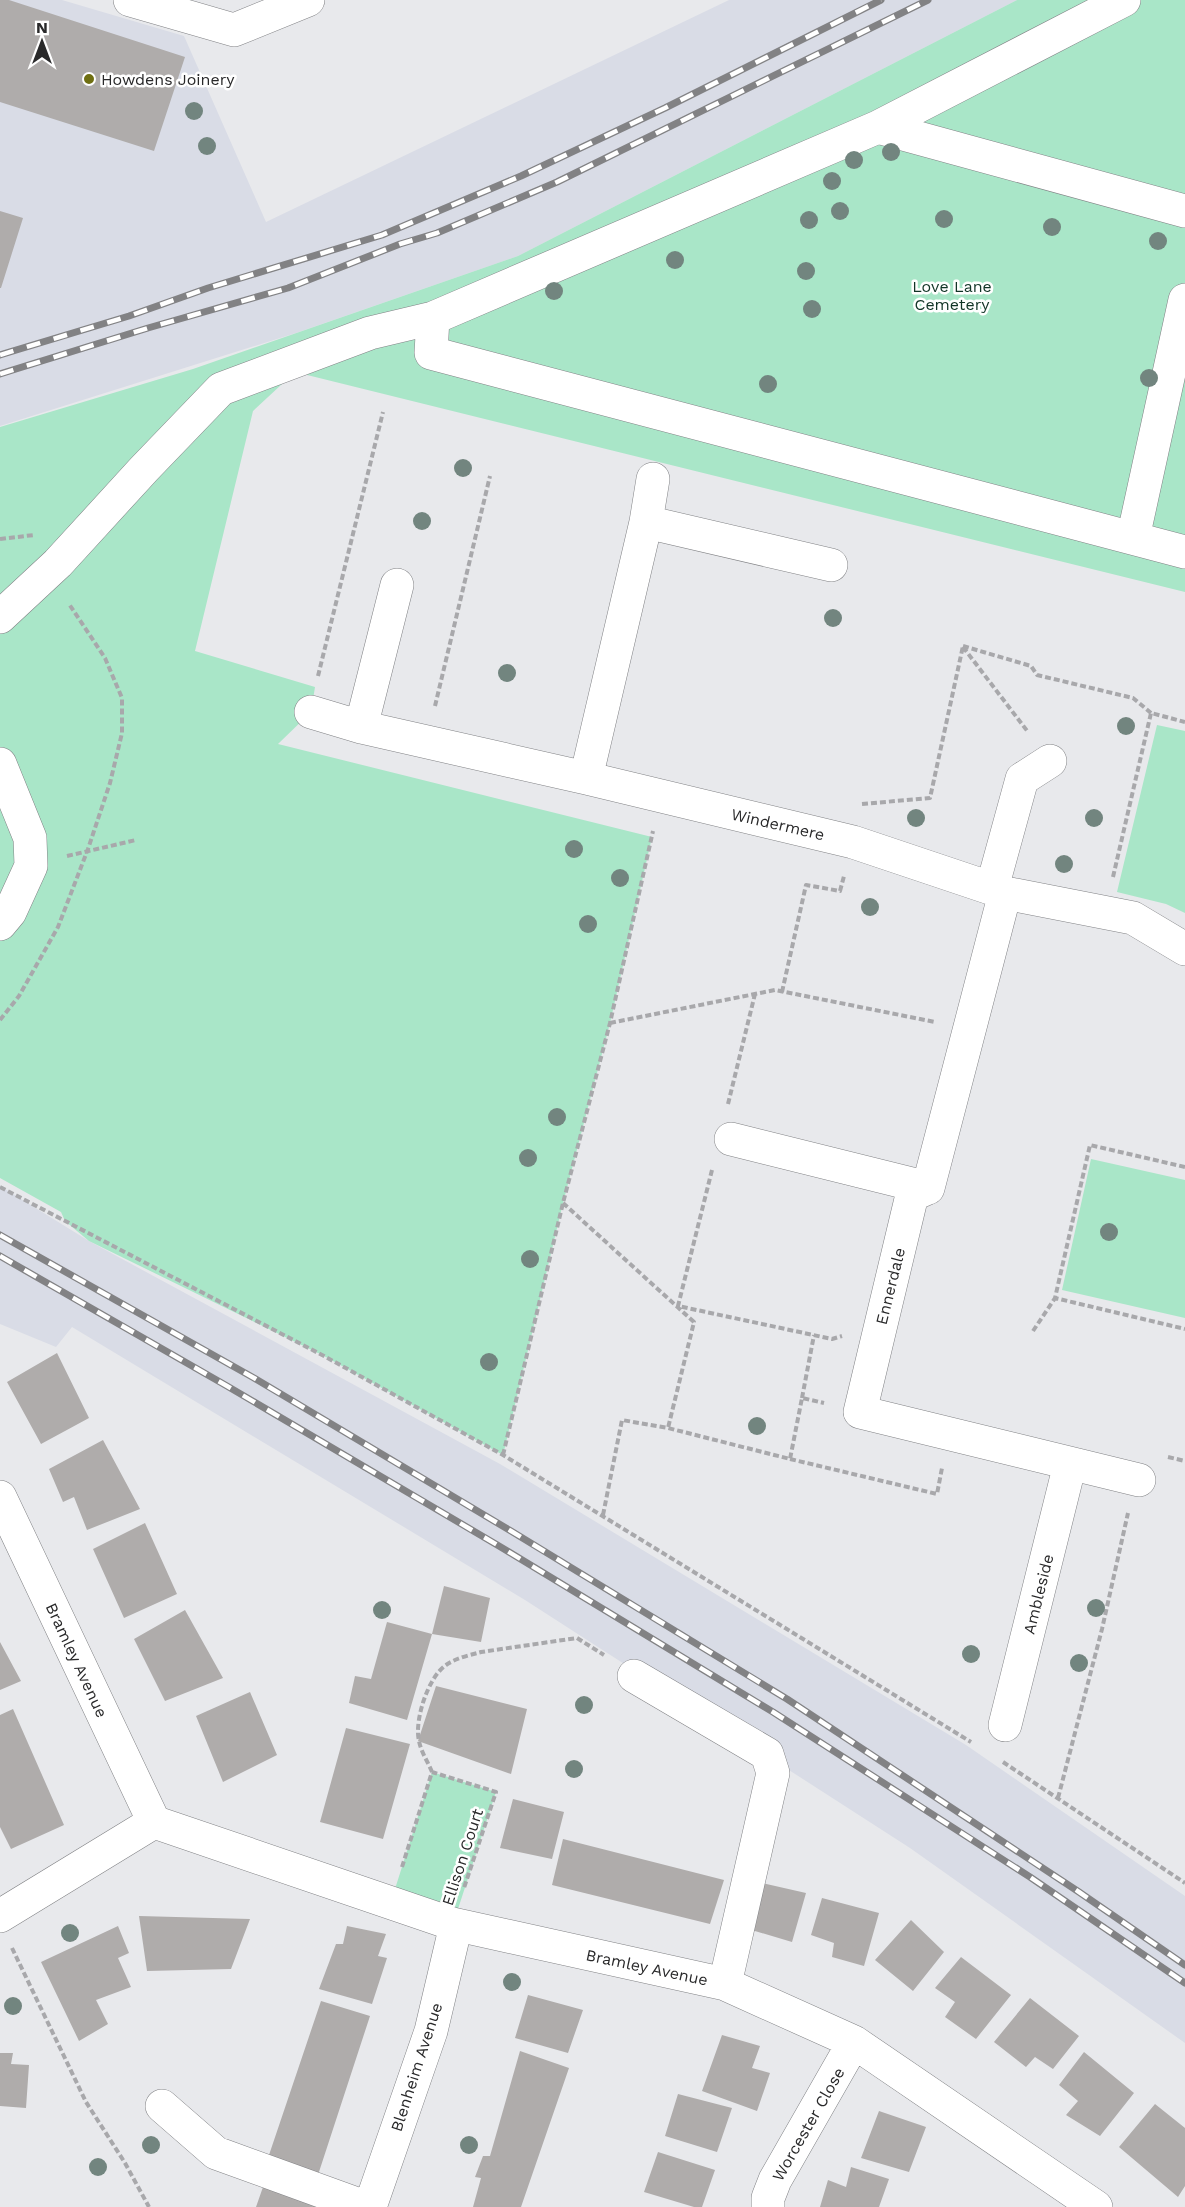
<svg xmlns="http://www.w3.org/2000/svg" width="1185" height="2207" viewBox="0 0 1185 2207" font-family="'Work Sans',sans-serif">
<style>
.built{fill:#d9dce6}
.green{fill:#a9e6c8}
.building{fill:#afacab}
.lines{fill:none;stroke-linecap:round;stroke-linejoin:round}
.minor-casing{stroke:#818285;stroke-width:34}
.path{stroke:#a8a8ab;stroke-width:4;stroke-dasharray:6 3;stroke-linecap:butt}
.minor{stroke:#fff;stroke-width:33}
.rail-casing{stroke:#828284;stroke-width:7}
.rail{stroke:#fff;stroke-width:4.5;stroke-dasharray:14;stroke-linecap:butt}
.tree{fill:#72857f}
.poi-dot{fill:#6f6f12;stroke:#fff;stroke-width:2}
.labels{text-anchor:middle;stroke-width:5;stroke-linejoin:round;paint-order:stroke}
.poi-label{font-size:16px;fill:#29292a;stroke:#fff;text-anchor:start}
.park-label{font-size:16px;fill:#113426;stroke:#fff}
.street-label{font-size:16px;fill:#29292a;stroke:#fff}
</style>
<rect width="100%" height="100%" fill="#e8e9ec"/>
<!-- built -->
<path class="built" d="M0,0h62l122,36 82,186 463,-222h288l-499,256 -222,77 -296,93z
M0,1186l89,55 411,223 466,281 219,151v147l-275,-195 -385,-248 -453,-273 -16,20 -56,-23z"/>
<!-- green -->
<path class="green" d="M1017,0h168v592l-890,-220 -42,39 -58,240 120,36 -4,25 -33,32 374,93 -42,186 -47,180 -60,252 -179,-99 -235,-115 -24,-20 -4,-9 -61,-34v-751l193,-58 325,-113z
M1157,725l28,6v182l-19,-9 -49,-12z
M1091,1159l94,21v138l-123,-28z
M432,1772l64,20 -38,117 -63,-20z"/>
<!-- building -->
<path class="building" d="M0,0h9l176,57 -31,94 -154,-49z
M0,211l23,7 -22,70h-1z
M57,1353l32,65 -48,26 -34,-62z
M103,1440l37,69 -53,21 -13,-33 -11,5 -14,-33z
M145,1523l32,71 -53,24 -31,-69z
M444,1586l46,12 -9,44 -49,-8z
M185,1610l38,68 -58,23 -31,-62z
M387,1622l45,12 -25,86 -58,-17 6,-27 16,3z
M0,1642l21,39 -21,9z
M436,1686l91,23 -16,65 -93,-33z
M250,1692l27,63 -54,27 -27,-66z
M13,1709l51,116 -53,24 -11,-22v-112z
M346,1728l64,16 -27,95 -63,-17z
M513,1799l51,13 -12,47 -52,-11z
M563,1839l161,41 -14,44 -158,-39z
M758,1882l48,11 -14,49 -47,-14z
M822,1898l57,15 -15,53 -32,-9 2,-14 -23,-8z
M139,1916l111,3 -19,50 -84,2z
M911,1920l33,32 -31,39 -38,-31z
M118,1926l11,27 -11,5 13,29 -35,13 12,24 -29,17 -38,-79z
M347,1926l39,8 -8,22 9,2 -15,46 -53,-15 17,-45h7z
M961,1957l50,38 -35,44 -31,-22 10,-15 -20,-14z
M528,1995l55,15 -15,43 -53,-15z
M1030,1998l49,38 -26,33 -18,-12 -9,10 -32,-25z
M321,2001l49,15 -53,162 -48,-23z
M722,2035l38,11 -8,22 18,5 -13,38 -55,-20z
M520,2051l49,17 -48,139h-48l8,-29 -6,-1 8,-21h7z
M1084,2052l50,41 -34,43 -34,-21 12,-14 -19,-16z
M0,2053h13l-2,11 18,1 -3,43 -26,-2z
M678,2094l54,14 -15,44 -52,-16z
M1155,2104l30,24v58l-7,11 -59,-50z
M879,2111l47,16 -17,45 -48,-14z
M658,2152l57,18 -13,37h-8l-50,-15z
M851,2167l38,12 -10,28h-59l8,-27 18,7z
M263,2187l52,17v3h-59z"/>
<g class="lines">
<defs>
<path id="minor" d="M130,0l104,30 74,-30
M1124,0l-246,127 -445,191 -2,35 754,199
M878,127l307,84
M646,522l7,-43
M1133,538l52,-238
M0,617l58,-54 86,-94 77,-80 149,-56 63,-15
M311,712l50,15 225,51 267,64 152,51 128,25 52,31
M361,727l36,-142
M0,764l30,74 1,28 -21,46 -10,12
M586,778l60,-256 185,43
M992,888l30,-109 28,-18
M1005,893l-77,295 -16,7 -52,217 279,68
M731,1139l197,49
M0,1497l154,325 299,102 272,60 129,58 242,165
M634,1676l133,78 6,19 -48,211
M1005,1725l65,-261
M0,1916l154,-94
M162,2106l54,47 149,54
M370,2207l61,-176 25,-106
M768,2207v-9l7,-18 79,-138"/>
</defs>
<!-- minor casing -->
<use href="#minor" class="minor-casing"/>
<!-- path -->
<path class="path" d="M0,539l34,-4
M963,646l68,20 6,9 96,23 18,15
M963,647l65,85
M318,676l65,-264
M435,706l55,-230
M862,804l68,-6 33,-152
M67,856l69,-16
M1113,877l38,-164 34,9
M782,992l24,-107 34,6 4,-15
M0,1020l19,-24 39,-69 30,-78 22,-66 12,-50v-35l-17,-40 -36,-54
M610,1023l165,-33 160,32
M728,1104l27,-110
M1185,1167l-95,-22 -35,153 130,31
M712,1170l-34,136 154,33 10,-3
M0,1187l324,169 179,99 468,287
M563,1203l131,119 -26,106
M1033,1331l22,-33
M802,1398l12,-63
M503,1455l60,-252 47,-180 43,-192
M1168,1457l17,4
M790,1459l147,35 5,-26
M603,1515l19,-95 46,8 122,31 12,-61 22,5
M1003,1762l182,121
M432,1772c-4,-10 -11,-20 -13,-31 -5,-20 9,-64 27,-76 10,-7 24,-10 35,-13l96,-14 27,17
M1058,1798l44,-169 26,-116
M402,1867l30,-95 64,20 -32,96
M12,1948l74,154 39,61 24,44"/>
<!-- minor -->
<use href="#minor" class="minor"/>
<defs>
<path id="rail" d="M0,355l129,-39 79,-28 174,-53 139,-59 144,-68 216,-108
M0,374l148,-46 140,-40 112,-44 37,-11 120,-51 371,-182
M0,1235l254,143 257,153 276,168 292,193 106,73
M0,1256l227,130 272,160 274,166 257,165 155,106"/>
</defs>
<!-- rail casing -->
<use href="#rail" class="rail-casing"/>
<!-- rail -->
<use href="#rail" class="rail"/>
</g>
<!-- trees -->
<g class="tree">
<circle cx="194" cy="111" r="9"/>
<circle cx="207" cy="146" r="9"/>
<circle cx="891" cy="152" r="9"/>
<circle cx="854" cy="160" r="9"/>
<circle cx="832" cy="181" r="9"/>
<circle cx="840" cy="211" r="9"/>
<circle cx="944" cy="219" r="9"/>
<circle cx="809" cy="220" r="9"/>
<circle cx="1052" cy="227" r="9"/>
<circle cx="1158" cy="241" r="9"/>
<circle cx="675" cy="260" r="9"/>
<circle cx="806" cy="271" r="9"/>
<circle cx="554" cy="291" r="9"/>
<circle cx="812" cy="309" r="9"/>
<circle cx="1149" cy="378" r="9"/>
<circle cx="768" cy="384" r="9"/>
<circle cx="463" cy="468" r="9"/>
<circle cx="422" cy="521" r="9"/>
<circle cx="833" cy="618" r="9"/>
<circle cx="507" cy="673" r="9"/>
<circle cx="1126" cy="726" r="9"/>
<circle cx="916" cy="818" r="9"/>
<circle cx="1094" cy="818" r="9"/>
<circle cx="574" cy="849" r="9"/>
<circle cx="1064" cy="864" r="9"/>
<circle cx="620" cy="878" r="9"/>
<circle cx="870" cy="907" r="9"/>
<circle cx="588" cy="924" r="9"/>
<circle cx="557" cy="1117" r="9"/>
<circle cx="528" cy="1158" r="9"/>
<circle cx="1109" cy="1232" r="9"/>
<circle cx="530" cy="1259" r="9"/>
<circle cx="489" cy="1362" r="9"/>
<circle cx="757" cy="1426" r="9"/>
<circle cx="1096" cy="1608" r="9"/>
<circle cx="382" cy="1610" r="9"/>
<circle cx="971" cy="1654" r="9"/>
<circle cx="1079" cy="1663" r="9"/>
<circle cx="584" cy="1705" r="9"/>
<circle cx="574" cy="1769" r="9"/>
<circle cx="70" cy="1933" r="9"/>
<circle cx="512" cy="1982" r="9"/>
<circle cx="13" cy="2006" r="9"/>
<circle cx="151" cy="2145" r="9"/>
<circle cx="469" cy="2145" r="9"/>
<circle cx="98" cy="2167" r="9"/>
</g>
<!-- markers -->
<circle class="poi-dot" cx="89" cy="79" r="6"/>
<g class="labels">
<!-- poi labels -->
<g class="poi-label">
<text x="101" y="85">Howdens Joinery</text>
</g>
<!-- park labels -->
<g class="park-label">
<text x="952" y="292">Love Lane<tspan x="952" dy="18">Cemetery</tspan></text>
</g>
<!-- street labels -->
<g class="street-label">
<text transform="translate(778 824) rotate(13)" y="6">Windermere</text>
<text transform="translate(890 1286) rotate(-76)" y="6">Ennerdale</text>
<text transform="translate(1038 1594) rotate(-76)" y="6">Ambleside</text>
<text transform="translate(77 1660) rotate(65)" y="6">Bramley Avenue</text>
<text transform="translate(462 1857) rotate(-72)" y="6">Ellison Court</text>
<text transform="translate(647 1967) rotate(12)" y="6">Bramley Avenue</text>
<text transform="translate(416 2067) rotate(-72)" y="6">Blenheim Avenue</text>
<text transform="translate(808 2124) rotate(-60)" y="6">Worcester Close</text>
</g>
</g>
<!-- north arrow -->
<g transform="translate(42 42)" stroke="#ffffff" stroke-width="4.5" paint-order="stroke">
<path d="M0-4.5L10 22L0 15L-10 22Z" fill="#29292a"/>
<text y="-9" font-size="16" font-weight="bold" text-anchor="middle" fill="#29292a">N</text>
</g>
</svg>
